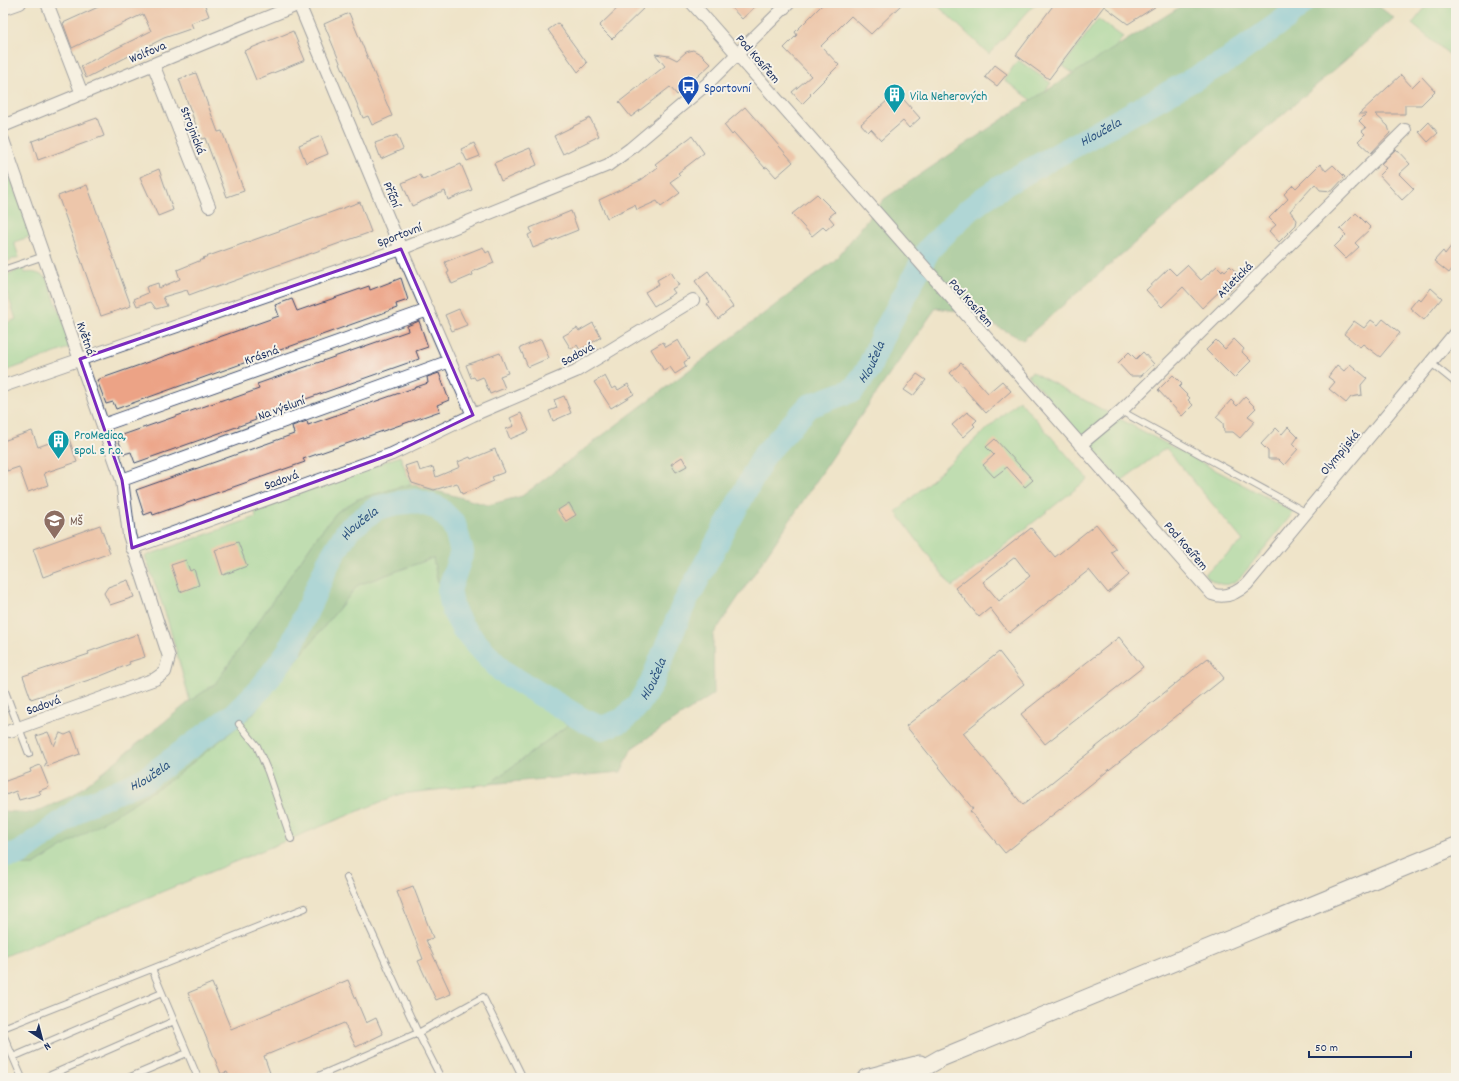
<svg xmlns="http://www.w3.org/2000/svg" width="1459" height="1081" viewBox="0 0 1459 1081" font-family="Dekko,sans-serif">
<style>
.green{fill:#88d694;stroke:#528279}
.forest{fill:#6eb77e;stroke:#44736e}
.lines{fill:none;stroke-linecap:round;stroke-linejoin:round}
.river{stroke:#65c5e4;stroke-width:24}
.building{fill:#eca386;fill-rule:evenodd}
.service-casing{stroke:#3b4a6e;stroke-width:8}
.minor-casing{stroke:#3b4a6e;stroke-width:14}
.secondary-casing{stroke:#3b4a6e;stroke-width:19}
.service{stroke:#fff;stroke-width:6}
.minor{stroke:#fff;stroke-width:12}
.secondary{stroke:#fff;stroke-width:17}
.marked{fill:none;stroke:#7b2cbf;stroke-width:3;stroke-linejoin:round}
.labels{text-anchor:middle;stroke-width:4;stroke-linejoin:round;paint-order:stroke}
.street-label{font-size:13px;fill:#1b2f5e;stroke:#f7f3e8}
.transit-label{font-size:13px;fill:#164399;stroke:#f7f3e8;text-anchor:start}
.culture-label{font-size:13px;fill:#0d838f;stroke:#f7f3e8;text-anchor:start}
.education-label{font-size:13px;fill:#785e54;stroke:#f7f3e8;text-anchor:start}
.water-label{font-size:14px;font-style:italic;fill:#2e5480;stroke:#f7f3e8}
</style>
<rect width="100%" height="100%" fill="#f7f3e8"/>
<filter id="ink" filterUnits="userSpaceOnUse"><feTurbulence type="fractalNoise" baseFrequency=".025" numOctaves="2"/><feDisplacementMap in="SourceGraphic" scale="8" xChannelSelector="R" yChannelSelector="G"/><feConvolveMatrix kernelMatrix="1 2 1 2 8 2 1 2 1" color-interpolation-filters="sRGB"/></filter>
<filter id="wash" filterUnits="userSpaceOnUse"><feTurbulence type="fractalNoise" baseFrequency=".012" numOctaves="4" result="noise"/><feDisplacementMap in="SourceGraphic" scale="16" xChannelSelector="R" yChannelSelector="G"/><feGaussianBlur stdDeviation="0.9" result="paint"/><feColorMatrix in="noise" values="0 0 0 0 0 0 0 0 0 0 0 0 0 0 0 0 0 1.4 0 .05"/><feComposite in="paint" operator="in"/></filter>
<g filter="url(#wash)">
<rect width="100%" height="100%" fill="#efe4c9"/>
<!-- green -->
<path class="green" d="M939,3h97l-47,51 -52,-49z
M1429,3h27v57l-44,-36z
M1098,19l25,18 -35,47 -25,-18z
M1018,60l33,23 -15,20 -32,-23z
M3,157l29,79 -18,6 5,15 -16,6z
M24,268l1,5c10,-2 15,1 22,6l22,58v11l-66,24v-47l13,-6 -13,-38 3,-6z
M1032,372l262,140 -54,66c-13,11 -24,7 -36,-4l39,-33 -77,-93 -45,33 -93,-106z
M1019,400l69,79 -136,108 -56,-75z
M400,456l11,28 -53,15 -21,13 -18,22 -104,150 -25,17 -23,-83 -22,-62 111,-39 -2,-8z
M433,558l12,59 47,55 76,53 -79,59 -89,10 -397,163v-91l31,-1 217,-149 107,-131z"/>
<!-- forest -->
<path class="forest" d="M1186,3h192l-1,2 17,13 -371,322 -52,-27 -35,-5 -90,129 -133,198 1,59 -82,54 -11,24 -132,12 79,-59 -76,-53 -47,-55 -12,-59 -75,27 -107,131 -79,63 -138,86 -31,1v-55l30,2 41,-18 116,-94 25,-17 104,-150 18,-22 21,-13 53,-15 77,21 34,-9 313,-236 49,-61 141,-95z"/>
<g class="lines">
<!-- river -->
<path class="river" id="s1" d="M3,856l16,-2 65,-48 60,-26 91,-66 27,-27 28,-38 38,-86 20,-33 29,-22 20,-5 19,-2 22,7 16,16 8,28 -13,38 4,20 9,17 21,24 20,21 80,48 19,8 21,-8 15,-15 13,-21 32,-78 82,-152 44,-48 44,-16 15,-20 13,-31 48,-90 35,-35 19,-15 24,-16 221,-123 56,-40 19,-17"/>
</g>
<g id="blocks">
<!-- building -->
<path class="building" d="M107,3h97l5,13 -18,7 2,5 -29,10 -78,40 -5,-12 70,-35 -8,-17 -71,34 -9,-25z
M623,3h26l-37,36 -13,-13z
M727,3h32l-17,16z
M824,3h79l-32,31 -20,-18 -30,30 18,19 -29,29 1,1 -9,9 -10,-12 19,-16 -27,-28 13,-13 -2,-3z
M1055,3h106l-33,21 -24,-18 -55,73 -33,-24z
M349,13l43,103 -20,9 -4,-9 -5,2 -39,-94z
M558,23l29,40 -9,9 -30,-42z
M293,31l12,29 -49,20 -12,-29z
M693,50l9,5 9,9 -34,31 -7,-8 -39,30 -12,-15 46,-36 -10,-12 14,2 8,4 9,-8z
M995,65l12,9 -10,12 -12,-9z
M196,73l22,59 4,-1 22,60 -17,6 -22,-59 -4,1 -22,-60z
M1401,75l11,12 10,-10 13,14 -14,14h-16v9h-30l13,12 2,7 -19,20 -13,-12 7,-7 -3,-3 4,-3 -7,-7 7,-7h-7z
M897,92l23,26 -11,10 -6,-7 -22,19 -10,-11 -3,3 -7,-8z
M745,107l48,55 -17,15 -9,-10 -2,1 -23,-26 -8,-9 -2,2 -8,-10z
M97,118l7,18 -66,24 -6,-19z
M590,118l9,18 -36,18 -9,-18z
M1429,122l9,11 -10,9 -9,-10z
M397,135l6,14 -22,10 -6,-16z
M321,136l7,18 -22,9 -7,-18z
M692,136l12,17 -26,20 2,2 -10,7 10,11 -19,14 -4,-6 -20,9 -2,-5 -28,13 -8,-18 42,-20 17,-13 -3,-3z
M474,143l6,13 -13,5 -6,-12z
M530,148l7,17 -36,16 -7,-18z
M1396,149l14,15 -11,10 15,15 -12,11 -23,-25 7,-7 -5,-4z
M461,164l11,26 -24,10 -3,-9 -33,15 -10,-23 18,-8 3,5z
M1320,164l6,7 7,-6 12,12 -13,14 -12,-1 -5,-6 -25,27 7,9 -1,5 -17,17 -10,-11 7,-6 -7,-7 19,-19 -4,-5 9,-9 3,3z
M159,169l14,41 -15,6 -18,-39z
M87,185l44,121 -30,10 -43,-120z
M817,194l18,18 -6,5 5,6 -8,7 -3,-3 -11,9 -20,-22z
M360,202l11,30 -157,56 -1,-2 -24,9 -2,-5 -24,7 4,9 -11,3 -5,-7 -14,4 -3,-7 14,-6 -2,-6 12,-4 1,5 21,-9 -3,-9 27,-11 -1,-1z
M571,211l7,19 -45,18 -5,-13 4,-2 -2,-5z
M1356,213l15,15 -16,15 4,4 -13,12 -12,-12 12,-12 -6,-6z
M1456,240v24l-7,9 -15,-12 9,-10 2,3z
M483,247l3,6 3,-2 5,12 -22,9 1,3 -21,9 -5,-11 2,-1 -4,-10z
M1187,265l14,15 16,-14 5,5 1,-2 2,2 5,-5 12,12 -12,12 -3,2 -4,-4 -21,20 -19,-21 -21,20 -16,-17 23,-22 7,7z
M708,271l25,36 -15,12 -11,-15 3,-2 -15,-21z
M671,272l8,13 -7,4 3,4 -21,13 -9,-14 14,-8 -2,-4z
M401,278l7,22 -12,4 1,4 -281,101 -3,-7 -7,2 -9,-24 182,-64 -4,-11 17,-6 5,12 72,-25 1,4z
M1431,288l11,10 -18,22 -14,-12 8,-10 3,3z
M459,309l8,16 -15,6 -7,-16z
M1383,319l17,14 -20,24 -17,-13 -3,3 -16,-13 10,-13 10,7 7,-8 7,5z
M419,321l9,26 -12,4 3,8 -164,58 1,3 -121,43 -4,-11 -7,2 -7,-17 111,-39v2l31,-11 -2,-5 151,-53 -1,-5z
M593,323l8,14 -21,13 -3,-5 -6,4 -8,-13 14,-8 2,3z
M541,339l8,19 -21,9 -8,-19z
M1234,339l10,10 -2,3 9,9 -17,17 -28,-28 10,-10 9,9z
M678,340l11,19 -5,3 2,5 -11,7 -5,-7 -6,4 -13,-22 12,-7 3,5z
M1129,352l7,7 7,-7 11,12 -13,12h-11l-12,-13z
M500,353l8,20 -8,3 5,12 -15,6 -7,-17 -7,3 -2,-3 -3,1 -5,-13z
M961,363l27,30 14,-12 9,10 -25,22 -36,-40z
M1350,364l17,14 -6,7 1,10 -11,2 -5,6 -17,-14 6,-7 -7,-5 9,-12 7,6z
M439,373l10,27 -12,5 3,6 -137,48 2,3 -152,53 -1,-3 -8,3 -8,-25 158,-56 -2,-8 15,-5 1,4 120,-42 -1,-6z
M917,374l9,6 -13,16 -9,-6z
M1173,375l9,9 -3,3 11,11 -2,2 5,5 -11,11 -24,-26z
M605,376l7,13 4,-2 2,3 10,-6 6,10 -23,14 -17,-26z
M564,396l7,17 -18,8 -4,-10 8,-3 -3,-8z
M1245,397l11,11 -8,8 7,5 -15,17 -7,-6h-9l-1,-9 -7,-6 15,-17 6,6z
M967,412l10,8 -4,4 2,2 -12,11 -11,-12z
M521,413l8,18 -19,8 -4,-10 8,-3 -4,-8z
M1288,427l10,10 -5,7 5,5 -14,16 -6,-6h-10v-8l-7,-7 15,-16 6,6z
M32,431l6,16 30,-11 9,26 -33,11 4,12 -20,7 -9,-25 -12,4 -4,-11v-19z
M995,439l38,41 -8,7 -18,-20 -13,10 -11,-12 11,-10 -8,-8z
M495,449l10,23 -13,5 2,4 -32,13 -5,-11 -23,7 -22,-7 -7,-17 12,-4 3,9 13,-4 3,10 24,-10 -2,-5 12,-5 1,2z
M682,457l5,9 -11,6 -5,-8z
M569,503l7,12 -10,6 -8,-11z
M1096,524l20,25 -5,3 18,23 -21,18 -19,-23 -80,63 -19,-25 -11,9 -24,-29 76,-60 24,29zM1015,557l15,19 -31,25 -16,-19z
M100,525l10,28 -67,24 -10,-28z
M238,542l9,24 -24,9 -8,-25z
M186,560l4,11 4,-2 5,16 -19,7 -9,-27z
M128,580l6,17 -24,8 -6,-12 4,-6z
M138,634l7,23 -16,5 1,2 -32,13 -67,22 -8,-23 66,-22 -1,-2z
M1119,637l24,30 -98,77 -24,-30z
M999,652l25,32 -61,49 60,72 185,-147 16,20 -219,175 -35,-42 3,-2 -67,-83z
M48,732l6,14 6,-13 5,2 7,-3 8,22 -36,13 2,-4 -10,-27z
M40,765l9,22 -10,4 2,3 -22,6 -3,-9 -13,5v-14l28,-10 -1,-3z
M413,886l20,52 -7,2 25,54 -15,6 -18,-39 5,-2 -26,-67z
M348,980l18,43 10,-5 7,16 -27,13 -12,-24 -80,33 6,17 -12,5h-28l-3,-6 -6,2 -33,-81 24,-10 19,46z"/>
</g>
</g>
<g filter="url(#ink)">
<use href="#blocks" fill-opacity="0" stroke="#3b4a6e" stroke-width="1"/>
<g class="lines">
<defs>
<path id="service" d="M3,270l41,-14
M1431,363l25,20
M1121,411l186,102
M3,686l26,68
M239,724l18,22 11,26 23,67
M347,878l71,155 23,45
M152,969l46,109
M3,1028l302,-120
M3,1034l19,44
M13,1057l149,-64
M44,1078l130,-57
M128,1078l59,-25
M314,1078l104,-45 65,-36 40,81"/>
<path id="minor" d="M47,3l35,91
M692,3l520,591c13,5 25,-1 35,-10l209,-252
M299,4l102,245 72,166
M3,9l17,-6
M153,64l56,142
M3,126l299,-123
M3,140l119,340 7,55 40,122 -4,15 -10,7 -145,52
M3,386l398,-137 207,-84 22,-16 78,-66 81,-80
M103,425l325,-115
M1080,445l41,-34 284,-281
M122,480l328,-119
M132,548l260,-94 81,-39 103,-44 117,-71"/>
<path id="secondary" d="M866,1078l54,-14
M906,1078l35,-20 515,-212"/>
</defs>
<!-- service casing -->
<use href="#service" class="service-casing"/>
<!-- minor casing -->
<use href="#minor" class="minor-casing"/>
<!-- secondary casing -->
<use href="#secondary" class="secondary-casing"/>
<!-- service -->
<use href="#service" class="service"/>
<!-- minor -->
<use href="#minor" class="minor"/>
<!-- secondary -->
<use href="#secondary" class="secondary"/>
</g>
</g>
<!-- marked area -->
<path d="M0 0H1459V1081H0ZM401,249l72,166 -81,39 -260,94 -10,-68 -42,-121z" fill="#efe4c9" fill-opacity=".55" fill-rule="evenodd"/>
<path class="marked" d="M401,249l72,166 -81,39 -260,94 -10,-68 -42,-121z"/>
<!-- icons -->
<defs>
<symbol id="bus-pin" viewBox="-11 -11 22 30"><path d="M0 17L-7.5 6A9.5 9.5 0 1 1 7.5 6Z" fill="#1a4fb4" stroke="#f7f3e8"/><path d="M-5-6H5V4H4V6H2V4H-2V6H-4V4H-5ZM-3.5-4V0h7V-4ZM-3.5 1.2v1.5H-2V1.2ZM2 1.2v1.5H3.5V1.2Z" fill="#fff"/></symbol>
<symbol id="building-pin" viewBox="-11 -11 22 30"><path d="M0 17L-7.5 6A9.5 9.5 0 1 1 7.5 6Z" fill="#0f9aa8" stroke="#f7f3e8"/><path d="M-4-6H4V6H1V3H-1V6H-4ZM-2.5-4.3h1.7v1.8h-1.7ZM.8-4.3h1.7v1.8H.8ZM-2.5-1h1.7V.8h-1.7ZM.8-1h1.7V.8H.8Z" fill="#fff"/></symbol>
<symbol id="school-pin" viewBox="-11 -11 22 30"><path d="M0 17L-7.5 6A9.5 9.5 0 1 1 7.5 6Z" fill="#8d6e63" stroke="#f7f3e8"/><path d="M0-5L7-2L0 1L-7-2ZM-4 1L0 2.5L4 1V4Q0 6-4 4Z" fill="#fff"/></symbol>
</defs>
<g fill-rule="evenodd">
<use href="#bus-pin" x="676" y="74" width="25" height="34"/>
<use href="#building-pin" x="882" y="82" width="25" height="34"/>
<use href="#building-pin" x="46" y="428" width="25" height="34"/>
<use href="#school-pin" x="42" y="508" width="25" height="34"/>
</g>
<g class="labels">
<!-- street labels -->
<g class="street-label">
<text transform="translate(147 51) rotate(-23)" y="5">Wolfova</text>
<text transform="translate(759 58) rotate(49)" y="5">Pod Kosířem</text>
<text transform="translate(194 130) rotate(69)" y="5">Strojnická</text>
<text transform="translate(393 194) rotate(67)" y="5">Příční</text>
<text transform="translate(399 234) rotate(-21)" y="5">Sportovní</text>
<text transform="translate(1234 279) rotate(-45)" y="5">Atletická</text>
<text transform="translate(972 302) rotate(48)" y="5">Pod Kosířem</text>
<text transform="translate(87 338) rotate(71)" y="5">Květná</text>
<text transform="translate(577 353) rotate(-29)" y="5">Sadová</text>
<text transform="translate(261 354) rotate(-19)" y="5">Krásná</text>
<text transform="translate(281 407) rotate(-20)" y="5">Na výsluní</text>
<text transform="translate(1339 452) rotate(-50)" y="5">Olympijská</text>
<text transform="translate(281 479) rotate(-20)" y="5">Sadová</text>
<text transform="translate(1187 545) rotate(49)" y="5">Pod Kosířem</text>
<text transform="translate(43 704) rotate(-20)" y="5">Sadová</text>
</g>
<!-- transit labels -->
<g class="transit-label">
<text x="704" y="92">Sportovní</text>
</g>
<!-- culture labels -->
<g class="culture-label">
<text x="910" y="100">Vila Neherových</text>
<text x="74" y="439">ProMedica,<tspan x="74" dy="15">spol. s r.o.</tspan></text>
</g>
<!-- education labels -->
<g class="education-label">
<text x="70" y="525">MŠ</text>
</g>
<!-- water labels -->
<g class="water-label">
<text dy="5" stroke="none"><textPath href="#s1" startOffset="1705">Hloučela</textPath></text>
<text dy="5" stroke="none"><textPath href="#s1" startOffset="1369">Hloučela</textPath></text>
<text dy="5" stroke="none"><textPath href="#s1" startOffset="505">Hloučela</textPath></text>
<text dy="5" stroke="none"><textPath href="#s1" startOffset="972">Hloučela</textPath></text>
<text dy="5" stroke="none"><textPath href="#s1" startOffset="169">Hloučela</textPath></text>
</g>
</g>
<!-- margin -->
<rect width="1459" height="1081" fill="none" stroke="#f7f3e8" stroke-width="16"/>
<!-- north arrow -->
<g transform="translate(42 1039) rotate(144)" stroke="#f7f3e8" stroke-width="3" paint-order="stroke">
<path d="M0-3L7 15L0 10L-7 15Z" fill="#1b2f5e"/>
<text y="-6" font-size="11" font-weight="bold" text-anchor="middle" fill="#1b2f5e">N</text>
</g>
<!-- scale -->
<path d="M1309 1051v6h102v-6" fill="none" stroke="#1b2f5e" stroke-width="2"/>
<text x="1315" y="1051" font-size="12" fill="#1b2f5e" stroke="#f7f3e8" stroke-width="3" paint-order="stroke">50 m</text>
</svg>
